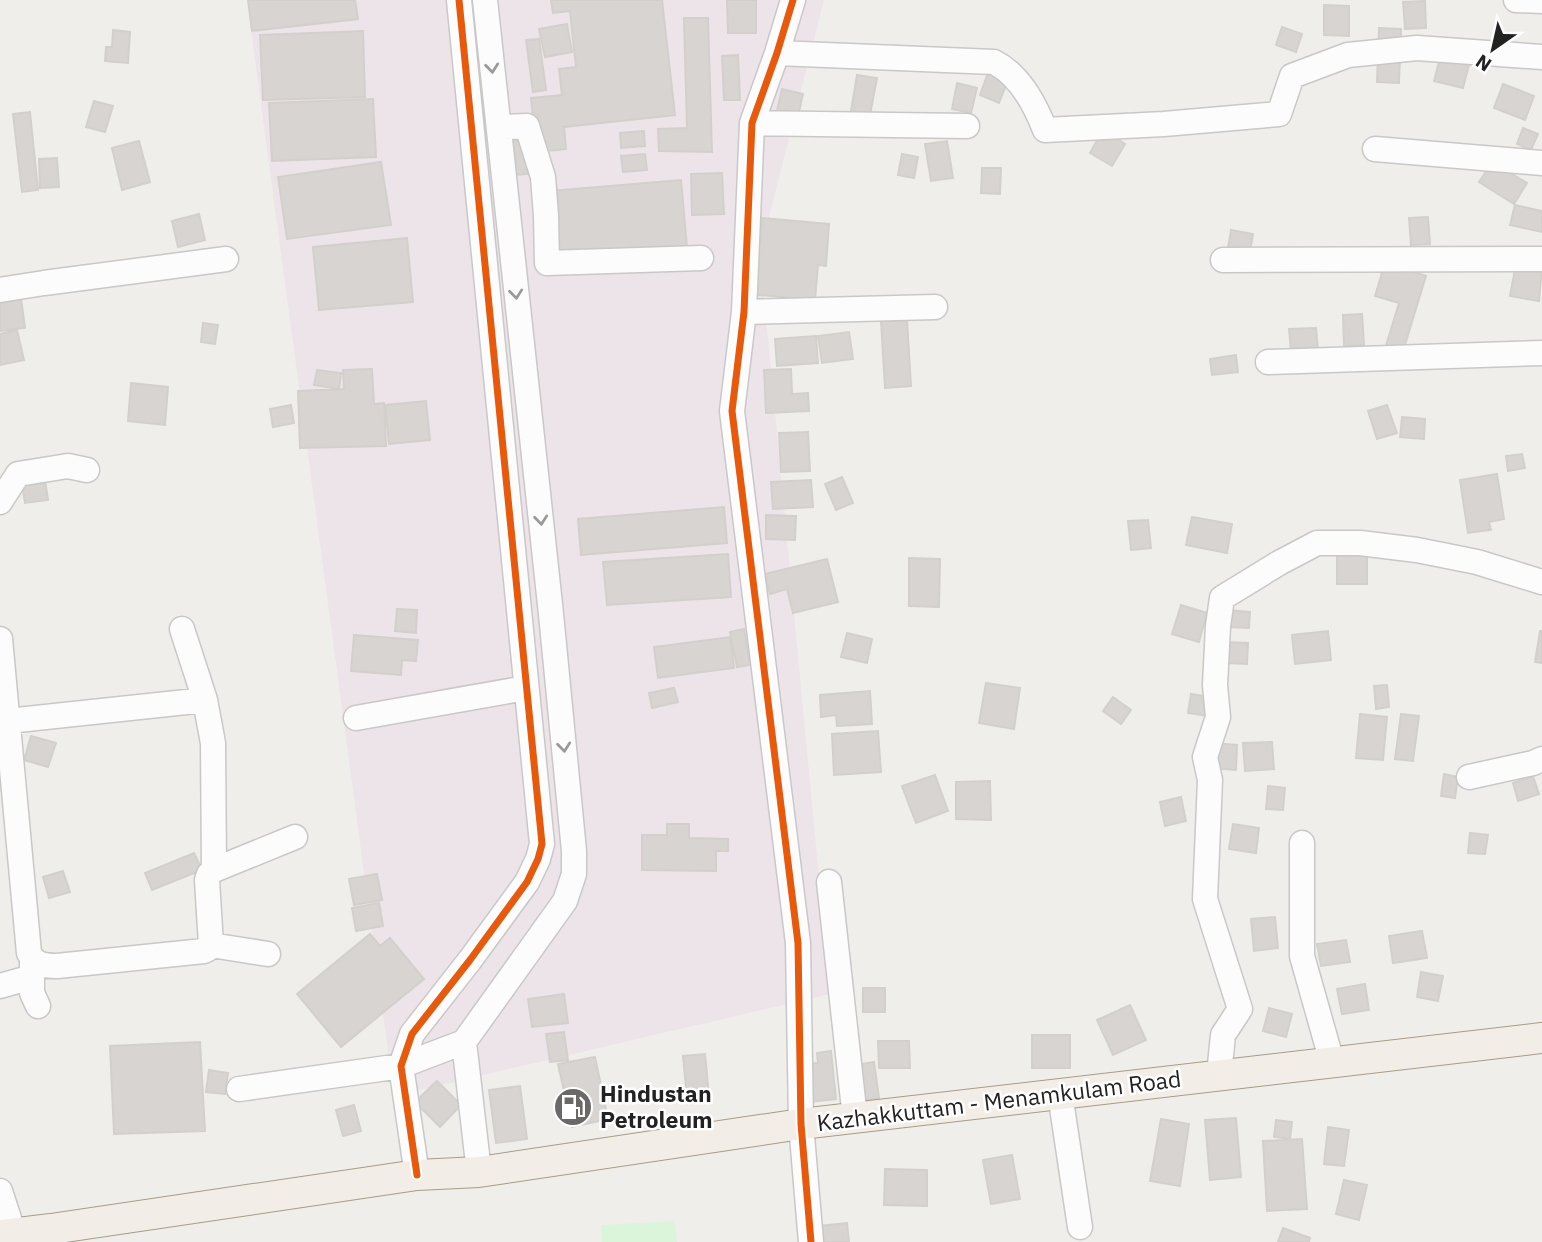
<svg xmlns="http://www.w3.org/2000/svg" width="1542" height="1242" viewBox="0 0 1542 1242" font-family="'IBM Plex Sans',sans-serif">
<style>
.industrial{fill:#ede4e9}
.park{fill:#daf5da}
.building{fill:#d7d4d2;stroke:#d3d0cc;stroke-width:2}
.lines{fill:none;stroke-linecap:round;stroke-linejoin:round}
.minor-casing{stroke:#c9c8c7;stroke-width:27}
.major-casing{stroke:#a79c86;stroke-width:32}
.minor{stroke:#fdfcfc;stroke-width:24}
.major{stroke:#f3ede7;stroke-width:30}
.cycleway-casing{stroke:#fff;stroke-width:11}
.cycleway{stroke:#e8590c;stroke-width:7}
.oneway{stroke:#9a9a9a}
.labels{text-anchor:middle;stroke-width:5;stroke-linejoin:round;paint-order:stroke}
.poi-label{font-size:23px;font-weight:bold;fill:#222;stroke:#fff;text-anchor:start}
.street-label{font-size:23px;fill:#222;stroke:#fff}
</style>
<rect width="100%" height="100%" fill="#f0eeeb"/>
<!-- industrial -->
<path class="industrial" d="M247,0h577l-64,253 70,741 -436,102z"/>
<!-- park -->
<path class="park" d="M675,1221l2,21h-75l-1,-17z"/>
<!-- building -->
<path class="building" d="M248,0h107l3,19 -106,12z
M551,0h111l13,115 -111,12 2,22 -29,3 -6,-54 31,-3 -3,-26 17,-2 -6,-56 -17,2z
M727,0h29v33h-28z
M1425,1l1,27 -21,1 -2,-27z
M1324,5l25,1v30l-25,-1z
M684,18h24l4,134 -53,-1 -1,-22 29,-1z
M567,24l5,28 -27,5 -6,-28z
M1282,27l20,7 -6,18 -20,-7z
M1379,28l22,1 -2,54 -22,-1z
M113,30l17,2 -2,31 -23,-2 1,-14h6z
M363,31l2,66 -102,3 -3,-65z
M539,39l7,51 -13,2 -7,-52z
M1442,50l29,7 -8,31 -29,-7z
M738,55l2,45h-16l-2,-44z
M988,73l20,7 -9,23 -19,-8z
M857,75l20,3 -7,37 -19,-4z
M957,83l20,5 -6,25 -19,-4z
M1503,84l31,12 -9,24 -31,-12z
M782,89l21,5 -5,22 -21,-5z
M373,99l3,58 -104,4 -3,-58z
M94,101l19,5 -8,26 -19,-5z
M30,112l8,78 -16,2 -9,-78z
M1523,128l15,6 -7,16 -14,-6z
M1103,130l22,14 -13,22 -22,-13z
M644,131l1,15 -24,2 -1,-15z
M530,139l5,34 -19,2 -5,-34z
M139,141l11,41 -28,8 -10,-42z
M947,141l6,37 -22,3 -6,-37z
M645,154l2,16 -24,2 -2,-16z
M902,154l16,3 -4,21 -16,-3z
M57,158l2,29 -19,1 -1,-29z
M381,162l10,63 -104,14 -9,-62z
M1492,162l35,21 -13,21 -35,-22z
M982,168h19l-1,26 -19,-1z
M722,173l2,41 -32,1 -1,-41z
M681,180l6,67 -131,11 -6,-67z
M1515,205l27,6v21l-32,-7z
M199,214l6,26 -27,7 -6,-26z
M1428,217l2,27 -19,1 -2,-27z
M762,218l67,6 -3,42 -8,-1 -3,35 -68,-6 4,-52h9z
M1231,230l22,4 -4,24 -22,-4z
M407,238l6,64 -94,8 -6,-63z
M1385,263l41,13 -25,82 -17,-6 15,-49 -24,-7z
M1516,264l26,4 -3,33 -29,-5z
M20,291l5,37 -25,3v-37z
M1362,314l2,31 -20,1 -1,-31z
M907,320l4,66 -26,2 -4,-67z
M203,323l15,2 -3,19 -14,-2z
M1316,328l3,33 -27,2 -3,-34z
M17,330l7,30 -24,5v-31z
M849,332l4,27 -31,4 -4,-27z
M816,336l2,27 -41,3 -2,-27z
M1236,355l2,17 -26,3 -2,-16z
M372,369l2,35 10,-1 2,43 -86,2 -2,-57 46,-2 -1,-19z
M791,369l1,25 16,-1 1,18 -43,2 -2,-43z
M317,370l24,3 -2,16 -25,-4z
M131,383l37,4 -3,38 -37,-4z
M426,401l4,39 -41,4 -4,-39z
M291,405l3,18 -21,4 -3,-18z
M1387,405l10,28 -20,6 -9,-28z
M1402,417l23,2 -1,20 -24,-2z
M808,432l2,39 -29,1 -2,-39z
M1522,454l3,14 -17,3 -2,-15z
M44,474l4,26 -23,3 -4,-26z
M1497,474l7,45 -15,3 2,8 -23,3 -8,-53z
M842,477l11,26 -17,7 -11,-26z
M811,480l2,27 -40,2 -2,-27z
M724,507l3,36 -146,12 -3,-36z
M766,515l30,1 -1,24 -29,-1z
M1192,517l40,7 -5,29 -41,-8z
M1148,520l3,28 -20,2 -3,-29z
M1337,552l30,1v31h-30z
M728,554l3,43 -124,8 -4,-43z
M909,558l31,1 -1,48 -30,-1z
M827,559l11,43 -45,11 -6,-24 -17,5 -5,-20z
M1181,605l26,8 -8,29 -27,-8z
M397,609l20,1 -1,23 -21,-2z
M1226,610l24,2 -1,16 -24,-1z
M744,629l6,36 -13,2 -7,-35z
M1328,631l3,29 -36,4 -3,-29z
M1540,631h2v32l-7,-1z
M847,633l25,6 -5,24 -26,-6z
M354,635l64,5 -2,21 -14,-1 -1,15 -50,-4z
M730,637l4,31 -76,10 -4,-31z
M1224,642l24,1 -1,21 -23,-1z
M986,683l34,5 -6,41 -35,-6z
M1387,685l2,22 -13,2 -2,-23z
M674,688l4,14 -26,6 -3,-15z
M870,691l2,33 -35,2 -1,-11 -15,2 -1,-22z
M1191,694l21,3 -3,19 -21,-3z
M1113,697l18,13 -10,14 -18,-13z
M1360,714l27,3 -4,43 -27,-2z
M1401,714l18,2 -6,45 -18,-2z
M878,731l3,41 -47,3 -2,-41z
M31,736l25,7 -8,24 -24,-7z
M1272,742l2,27 -29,2 -2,-28z
M1213,743l24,2 -1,25 -25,-2z
M1444,774l14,3 -3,21 -14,-2z
M935,775l13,36 -32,12 -14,-37z
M1533,776l6,18 -21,7 -5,-18z
M990,781l1,39 -35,-1v-37z
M1268,786l17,2 -2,22 -17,-1z
M1181,797l5,24 -21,5 -5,-24z
M667,824h22v14l39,1v12h-12v20l-74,-1v-35h25z
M1233,824l26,4 -3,25 -27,-4z
M1470,833l18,2 -3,19 -17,-1z
M194,853l8,17 -50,20 -7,-17z
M63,871l7,21 -21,6 -6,-21z
M377,874l5,26 -28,5 -5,-26z
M379,903l4,23 -27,5 -4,-23z
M1275,917l3,31 -24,3 -3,-32z
M1422,931l5,27 -34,5 -4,-27z
M370,934l10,12 10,-8 34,41 -83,68 -44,-53z
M1346,940l4,22 -29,4 -4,-22z
M1421,972l22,4 -5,25 -21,-4z
M1365,984l4,26 -27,4 -5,-25z
M863,988h22v24h-22z
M564,994l4,29 -36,4 -4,-28z
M1130,1005l16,35 -33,15 -16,-35z
M1269,1008l23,6 -6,23 -23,-6z
M564,1032l4,28 -18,2 -4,-28z
M1032,1035h38v33h-38z
M878,1041h31l1,27h-31z
M200,1042l5,89 -91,3 -4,-88z
M831,1051l5,48 -26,3 -5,-38 13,-1 -1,-10z
M705,1054l4,42 -22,2 -4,-42z
M595,1057l13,62 -36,8 -14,-63z
M874,1062l5,36 -30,4 -5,-35z
M209,1070l19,3 -3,21 -19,-2z
M437,1081l24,24 -21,22 -25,-25z
M520,1086l7,53 -31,4 -7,-53z
M354,1105l7,26 -18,5 -7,-26z
M1236,1118l5,59 -31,3 -5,-60z
M1161,1119l28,5 -9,62 -30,-5z
M1276,1120l16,2 -2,17 -16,-2z
M1328,1127l21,3 -5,36 -20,-2z
M1302,1139l5,70 -40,2 -4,-70z
M1012,1155l8,44 -29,5 -8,-44z
M885,1169l42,1v36l-43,-1z
M1344,1180l23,5 -8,35 -23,-6z
M847,1223l2,19h-29l-1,-16z
M1283,1228l27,10 -1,4h-31z"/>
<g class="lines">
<defs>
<path id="minor" d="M793,0l-16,53 -25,70 -8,189 -12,99 66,532 3,181 10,118
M1516,0l26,1
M777,53l217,9c26,13 41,42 51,68l119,-6 115,-10 13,-38 56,-21 69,-7 125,9
M752,123l215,3
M499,127l28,-1 16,51 3,39 1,47 154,-5
M1375,149l167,14
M1223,260l319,-1
M0,290l44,-7 182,-24
M744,312l191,-5
M1268,362l274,-9
M0,502l18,-28 50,-8 19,4
M182,629l23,71
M0,639l29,314c6,12 15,13 28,13l147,-15 4,-2 3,-4 -4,-65 2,-6 5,-4 81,-33
M356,718l170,-30
M8,721l197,-21 8,43 1,127
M1469,777l64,-14 9,-4
M1302,843v113l30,106
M829,882l26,236
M211,945l57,9
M32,959v34l6,13
M0,986l32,-9
M1219,1075l4,-40 17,-26 -35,-110 5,-119 -5,-23 13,-40 -3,-32 3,-59 4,-28 57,-35 38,-20h43l57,7 60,12 65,20
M239,1089l162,-23 63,-24
M1060,1094l20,133
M479,1172l-15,-130 101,-141 9,-27v-23l-23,-237 -66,-614
M417,1175l-16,-109 11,-32 58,-74 57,-78 11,-23 4,-15 -83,-844
M0,1191l14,43"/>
<path id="major" d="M0,1235l51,-6 366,-54 62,-3 322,-48 741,-86"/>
</defs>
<!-- minor casing -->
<use href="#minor" class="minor-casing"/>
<!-- major casing -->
<use href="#major" class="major-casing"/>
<!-- minor -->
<use href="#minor" class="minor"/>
<!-- major -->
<use href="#major" class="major"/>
<defs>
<path id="cycleway" d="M793,0l-16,53 -25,70 -8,189 -12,99 66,532 3,181 10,118
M417,1175l-16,-109 11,-32 58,-74 57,-78 11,-23 4,-15 -83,-844"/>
</defs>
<!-- cycleway casing -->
<use href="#cycleway" class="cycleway-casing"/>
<!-- cycleway -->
<use href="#cycleway" class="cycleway"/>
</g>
<!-- one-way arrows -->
<defs><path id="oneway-chevron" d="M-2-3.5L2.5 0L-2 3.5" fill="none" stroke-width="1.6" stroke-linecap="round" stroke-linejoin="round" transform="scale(1.75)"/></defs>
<g class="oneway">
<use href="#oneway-chevron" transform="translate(492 68) rotate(84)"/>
<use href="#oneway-chevron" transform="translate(516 294) rotate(84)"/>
<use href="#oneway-chevron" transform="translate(541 520) rotate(84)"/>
<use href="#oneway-chevron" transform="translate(564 747) rotate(84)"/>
</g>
<!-- icons -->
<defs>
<symbol id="fuel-disc" viewBox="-11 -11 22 22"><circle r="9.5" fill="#6a6968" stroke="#fff"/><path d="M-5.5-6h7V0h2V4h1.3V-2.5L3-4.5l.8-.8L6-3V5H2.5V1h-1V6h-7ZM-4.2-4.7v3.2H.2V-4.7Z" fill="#fff"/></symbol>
</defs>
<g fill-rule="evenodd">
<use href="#fuel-disc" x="551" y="1085" width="44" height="44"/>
</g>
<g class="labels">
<!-- poi labels -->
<g class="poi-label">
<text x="600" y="1102">Hindustan<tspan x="600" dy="26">Petroleum</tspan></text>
</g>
<!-- street labels -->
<g class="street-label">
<text transform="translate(999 1101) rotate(-7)" y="8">Kazhakkuttam - Menamkulam Road</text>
</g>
</g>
<!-- north arrow -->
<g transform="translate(1493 49) rotate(214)" stroke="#ffffff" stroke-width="5" paint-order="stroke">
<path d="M0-5L12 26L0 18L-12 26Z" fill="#222222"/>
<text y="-10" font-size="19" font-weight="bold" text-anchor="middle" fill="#222222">N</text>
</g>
</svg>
